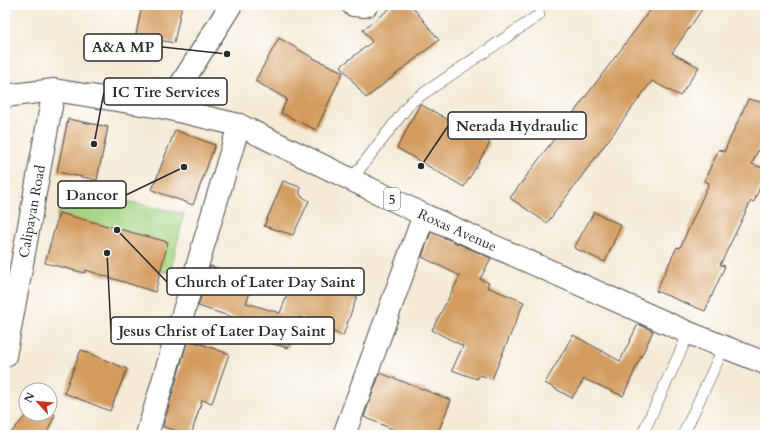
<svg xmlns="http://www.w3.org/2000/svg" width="770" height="440" viewBox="0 0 770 440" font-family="Cardo,serif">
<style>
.green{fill:#a4d584;stroke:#688058}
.building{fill:#d39b5d}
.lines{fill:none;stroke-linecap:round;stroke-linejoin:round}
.lane-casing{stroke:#494845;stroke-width:12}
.street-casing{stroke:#494845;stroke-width:24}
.secondary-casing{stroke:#494845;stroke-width:24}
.highway-casing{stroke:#494845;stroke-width:24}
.lane{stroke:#fff;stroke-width:11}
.street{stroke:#fff;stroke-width:22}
.secondary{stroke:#fff;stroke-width:22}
.highway{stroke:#fff;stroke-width:22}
.labels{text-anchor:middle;stroke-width:3;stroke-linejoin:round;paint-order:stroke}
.shield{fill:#fff;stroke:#6b6b6b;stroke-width:1}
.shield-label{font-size:13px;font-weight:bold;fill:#2b2b2b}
.street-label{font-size:14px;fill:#2b2b2b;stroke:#fff}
.leader{fill:none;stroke:#2b2b2b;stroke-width:1.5}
.callout-dot{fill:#2b2b2b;stroke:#fff;stroke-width:1.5}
.callout{fill:#fff;stroke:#2b2b2b;stroke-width:1.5}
.callout-label{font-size:15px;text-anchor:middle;font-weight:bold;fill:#2b2b2b}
</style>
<rect width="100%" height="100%" fill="#fff"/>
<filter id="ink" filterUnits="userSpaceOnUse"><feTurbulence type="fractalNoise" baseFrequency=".025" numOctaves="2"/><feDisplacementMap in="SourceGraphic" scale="8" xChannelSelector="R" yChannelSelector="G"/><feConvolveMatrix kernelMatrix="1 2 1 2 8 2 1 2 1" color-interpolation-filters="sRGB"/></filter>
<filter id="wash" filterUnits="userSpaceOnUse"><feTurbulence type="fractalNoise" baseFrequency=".012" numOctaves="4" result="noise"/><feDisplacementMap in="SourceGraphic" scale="16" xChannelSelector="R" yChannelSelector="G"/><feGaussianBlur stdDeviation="0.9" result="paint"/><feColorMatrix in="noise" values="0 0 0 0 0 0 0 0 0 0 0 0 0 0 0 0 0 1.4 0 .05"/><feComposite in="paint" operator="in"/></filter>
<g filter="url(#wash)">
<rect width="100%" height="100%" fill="#f4ead6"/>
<!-- green -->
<path class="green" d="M64,187l120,27 -14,59 -119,-27z"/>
<g id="blocks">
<!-- building -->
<path class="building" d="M142,5h40l-8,38 -38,-8z
M394,5h17l28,35 -73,58 -25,-32 31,-24 -9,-12z
M654,5h51l-33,48 27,14 -19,29 -28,-15 -105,142 -37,-25z
M279,38l36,21 28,13 -27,58 -35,-17 6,-14 -32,-18z
M748,99l17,4v31l-13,30 13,5v5l-11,28 -3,-1 -31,64 5,1 -20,45 -49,-20 21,-44 3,1 29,-65 -5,-2 15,-32 5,3z
M420,104l70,39 -26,44 -67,-39z
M68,119l40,8 -11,53 -40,-8z
M175,130l40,15 -22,60 -41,-15z
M283,181l17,6v8l9,6 -16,34 -29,-9z
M594,212l27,13 -16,37 -31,-14z
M59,213l109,29 -13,50 -69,-22 -1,3 -40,-10z
M431,232l60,26 -11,21 9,4 -2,4 37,15 -32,77 -12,-4 -3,4 -25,-9 11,-24 -31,-16 28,-54 -38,-19z
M210,266l44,16 -8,21 34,10 17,-43 62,20 -16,46 -43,-19 -12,31 -36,-10 5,-13 -59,-19z
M638,324l15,7 -30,65 -39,-17 -12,19 -27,-15 28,-48 47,26z
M188,339l41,15 -17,49 -10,-3 -11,35 -28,-8z
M81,350l46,19 -17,42 -46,-18z
M380,373l71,27 -14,35h-31l-42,-18z
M27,414h28l-9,21h-37z"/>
</g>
</g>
<g filter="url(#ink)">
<use href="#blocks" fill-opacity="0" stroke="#494845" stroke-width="1"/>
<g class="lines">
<defs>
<path id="lane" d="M351,180l60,-78 128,-87
M642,435l47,-102
M683,435l41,-88"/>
<path id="street" d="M353,5l11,1 3,-1
M166,108l65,-103
M147,435l92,-310
M344,435l80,-220"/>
<g id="secondary">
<path id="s1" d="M5,356l49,-266"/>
</g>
<g id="highway">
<path id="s2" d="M5,96l49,-6 112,18 73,17 185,90 265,118 76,30"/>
</g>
</defs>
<!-- lane casing -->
<use href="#lane" class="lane-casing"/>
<!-- street casing -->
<use href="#street" class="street-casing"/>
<!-- secondary casing -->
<use href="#secondary" class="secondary-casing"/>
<!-- highway casing -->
<use href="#highway" class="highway-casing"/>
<!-- lane -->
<use href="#lane" class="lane"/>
<!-- street -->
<use href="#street" class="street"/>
<!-- secondary -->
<use href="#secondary" class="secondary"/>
<!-- highway -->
<use href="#highway" class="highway"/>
</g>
</g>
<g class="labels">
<!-- shield labels -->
<rect class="shield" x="384" y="188" width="16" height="22" rx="3"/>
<g class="shield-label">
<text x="392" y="204">5</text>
</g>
<!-- street labels -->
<g class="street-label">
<text dy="5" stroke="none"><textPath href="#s1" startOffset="147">Calipayan Road</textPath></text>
<text dy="5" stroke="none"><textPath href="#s2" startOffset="480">Roxas Avenue</textPath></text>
</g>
</g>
<!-- callouts -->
<path class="leader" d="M227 54L162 47M94 144L104 92M421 166L448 126M184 167L126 195M117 230L167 282M107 253L111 331"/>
<g class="callout-dot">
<circle cx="227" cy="54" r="4"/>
<circle cx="94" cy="144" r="4"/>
<circle cx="421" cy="166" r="4"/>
<circle cx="184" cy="167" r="4"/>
<circle cx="117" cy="230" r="4"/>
<circle cx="107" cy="253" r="4"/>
</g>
<g class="callout">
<rect x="84" y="34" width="78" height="27" rx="4"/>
<rect x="104" y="78" width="123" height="27" rx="4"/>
<rect x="448" y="112" width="138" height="27" rx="4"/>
<rect x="58" y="181" width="68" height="27" rx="4"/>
<rect x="167" y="268" width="197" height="27" rx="4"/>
<rect x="111" y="317" width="223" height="27" rx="4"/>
</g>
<g class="callout-label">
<text x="123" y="52">A&amp;A MP</text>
<text x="166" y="97">IC Tire Services</text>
<text x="517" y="131">Nerada Hydraulic</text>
<text x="92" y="200">Dancor</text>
<text x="265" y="287">Church of Later Day Saint</text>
<text x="222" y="336">Jesus Christ of Later Day Saint</text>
</g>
<!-- margin -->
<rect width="770" height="440" fill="none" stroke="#fff" stroke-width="20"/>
<!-- north arrow -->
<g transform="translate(38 402) rotate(297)"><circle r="19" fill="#ffffff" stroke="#aaaaaa"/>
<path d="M0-3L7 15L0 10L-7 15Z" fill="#c8321e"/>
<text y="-6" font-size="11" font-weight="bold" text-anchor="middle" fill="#2b2b2b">N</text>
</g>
</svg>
